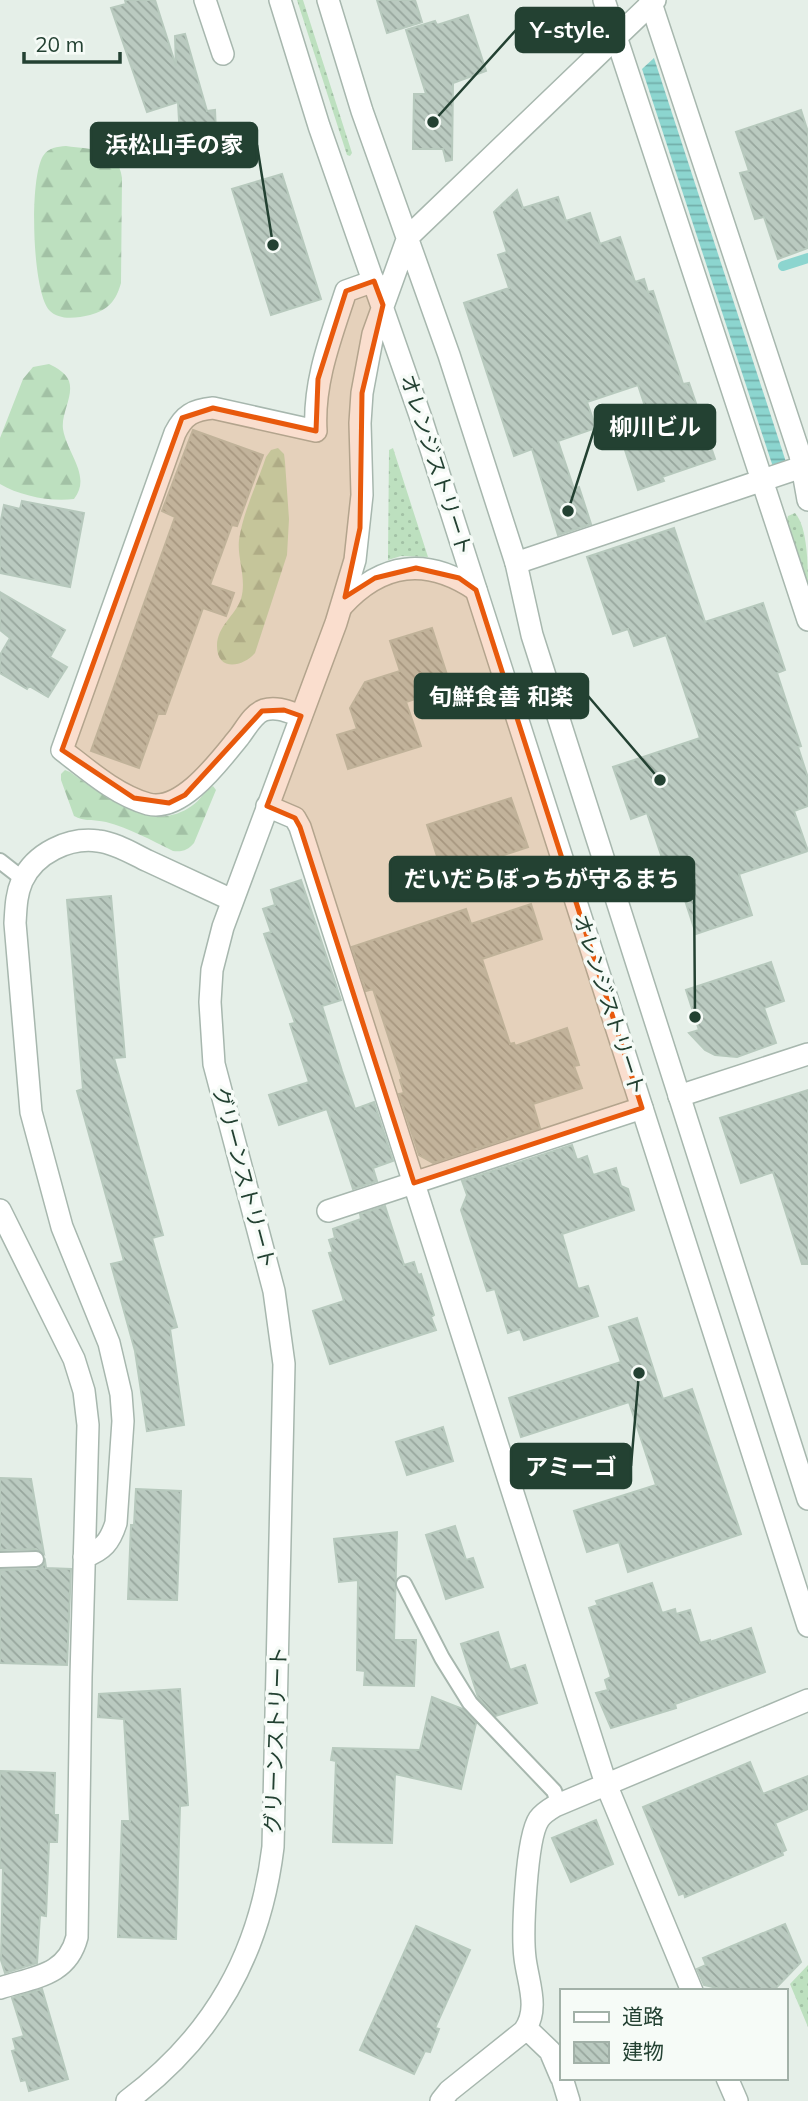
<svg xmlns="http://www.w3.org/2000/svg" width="808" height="2101" viewBox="0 0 808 2101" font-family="Mulish,'Noto Sans JP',sans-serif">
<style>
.grass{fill:url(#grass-dots)}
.forest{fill:url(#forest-firs)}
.water{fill:url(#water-rules)}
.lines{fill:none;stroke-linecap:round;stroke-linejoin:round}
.stream{stroke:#8cd5cf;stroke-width:10}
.building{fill:url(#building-back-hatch);stroke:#b7c9bd;stroke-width:2}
.service-casing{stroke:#a7b7ae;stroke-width:18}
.minor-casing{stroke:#a7b7ae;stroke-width:24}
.tertiary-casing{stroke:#a7b7ae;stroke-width:24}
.service{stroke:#fff;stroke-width:14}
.minor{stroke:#fff;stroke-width:21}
.tertiary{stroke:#fff;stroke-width:21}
.marked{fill:#e8590c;fill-opacity:0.2;stroke:#e8590c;stroke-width:5;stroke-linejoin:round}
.labels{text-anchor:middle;stroke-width:7;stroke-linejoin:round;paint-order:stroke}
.street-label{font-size:21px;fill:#234132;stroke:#f6fbf7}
.leader{fill:none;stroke:#234132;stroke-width:2.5}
.callout-dot{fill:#234132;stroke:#f6fbf7;stroke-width:2.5}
.callout{fill:#234132;stroke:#234132;stroke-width:2.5}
.callout-label{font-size:23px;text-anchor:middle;font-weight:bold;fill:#fff}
</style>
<defs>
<pattern id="grass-dots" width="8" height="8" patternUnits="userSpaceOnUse" patternTransform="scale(1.75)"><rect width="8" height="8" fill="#bde0bf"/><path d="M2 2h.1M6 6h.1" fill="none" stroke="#a2c1a5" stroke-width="1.8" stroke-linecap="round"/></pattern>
<pattern id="forest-firs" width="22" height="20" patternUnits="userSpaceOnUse" patternTransform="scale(1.75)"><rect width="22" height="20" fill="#bde0bf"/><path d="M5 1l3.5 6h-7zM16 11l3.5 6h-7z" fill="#a2c1a5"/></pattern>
<pattern id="water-rules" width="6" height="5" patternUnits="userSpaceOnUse" patternTransform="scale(1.75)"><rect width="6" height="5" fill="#8cd5cf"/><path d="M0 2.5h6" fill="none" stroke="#72aea9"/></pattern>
<pattern id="building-back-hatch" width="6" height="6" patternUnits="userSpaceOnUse" patternTransform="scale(1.75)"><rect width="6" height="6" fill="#bacac0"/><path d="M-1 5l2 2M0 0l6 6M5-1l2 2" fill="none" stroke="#97a69d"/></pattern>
</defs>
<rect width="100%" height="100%" fill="#e5efe8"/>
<!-- grass -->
<path class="grass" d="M297,0h6l49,153 -2,3 -3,-1z
M393,448l35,109 -27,-1 -13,4 1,-110z
M795,513c13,14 13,55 13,76l-22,-66 2,-7z
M808,1965v62l-18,-43z"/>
<!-- forest -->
<path class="forest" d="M66,146c27,4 52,1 56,32l-1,105c-5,18 -13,27 -31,32 -13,3 -31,6 -41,-5 -17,-20 -20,-131 -6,-154 6,-9 14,-9 23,-10z
M49,364c8,4 16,8 20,17 5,15 -8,32 -6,48 4,25 29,47 11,70 -23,3 -54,-3 -74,-15v-46l23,-59 10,-12z
M278,448l6,6 1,8 4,57 -2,36 -32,98c-12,14 -38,19 -38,-7 0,-20 18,-30 24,-47 6,-20 -4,-40 -2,-59 4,-28 18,-56 27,-83l5,-7z
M65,770l5,2c34,24 82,64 123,33 7,-5 12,-14 20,-19l3,4 -22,53c-6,7 -11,9 -21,8 -22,-11 -44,-23 -67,-29 -12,-3 -22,0 -32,-6l-13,-36v-6z"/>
<!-- water -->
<path class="water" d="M654,58l132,404 -13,5 -131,-398z"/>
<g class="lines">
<!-- stream -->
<path class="stream" d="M783,266l25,-8"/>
</g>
<!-- building -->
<path class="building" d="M125,0h30l21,66 -1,-30 10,-2 22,77 8,-1 2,46 -36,2 -3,-56 -31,10 -36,-104 15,-4z
M377,0h38l7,22 -35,11z
M468,15l18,56 -33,12 -1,77 -6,1 -3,-12h-30l1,-55h12l-20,-64 29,-9 2,4z
M801,110l7,22v116l-30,11 -14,-42 -9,2 -15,-46 9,-2 -13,-39z
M282,174l39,125 -50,16 -39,-126z
M517,190l6,18 35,-11 8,24 24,-8 10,31 20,-7 15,45 9,-3 4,13 5,-1 30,93 6,-1 26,76 -53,18 2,4 -26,9 -15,-46 31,-10 -16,-49 -51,17 9,26 -38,13 16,48 5,-2 12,37 -33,11 -26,-86 -18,7 -50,-153 45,-15 -11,-33 9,-3 -13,-40z
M193,430l70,25 -26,71 -5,-1 -22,60 24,8 -8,23 -23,-8 -38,106h-7l-19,54 -48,-17 84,-234 -13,-6z
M22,501l62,12 -14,74 -70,-14v-48l4,-20 16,4z
M674,528l31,94 58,-19 22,67 -8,3 24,73 -3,1 10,31v28l-14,5 14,40 -69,23 13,41 -56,19 -18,-55 -8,3 -23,-69 -16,6 -18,-52 87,-29 -34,-103 -32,11 -6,-17 -15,5 -26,-77z
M0,592l65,38 -15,27 17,10 -19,30 -19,-11 -2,3 -27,-16v-18l10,-17 -10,-8z
M432,628l19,59 -45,15 15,44 -73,23 -11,-34 20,-6 -7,-21 15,-26 35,-11 -10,-30z
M511,798l17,49 -85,28 -16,-50z
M301,880l40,120 -19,6 20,65 13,38 19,-7 19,59 -20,7 4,13 -24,8 -26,-80 -48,16 -10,-30 40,-13 -19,-58 5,-1 -31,-89 7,-2 -8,-23 12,-4 -4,-15z
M111,896l14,161 -11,1 49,177 -11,3 25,89 -7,2 14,96 -37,6 -12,-80 -24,-87 13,-3 -47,-170 6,-2 -16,-189z
M531,904l11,35 -60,20 28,85 4,-1 1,3 52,-18 12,37 -5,1 8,22 -49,16 7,24 -107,35 -14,-8 -20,-61 5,-1 -4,-13 2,-1 -29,-90 -7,2 -14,-44 114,-38 5,15z
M771,962l13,39 -20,7 12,35 -39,14 -22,-2 -10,-5 -16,-17 10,-3 -13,-40z
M808,1090v174h-6l-29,-92 -32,11 -21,-65z
M572,1145l5,15 10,-4 6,19 23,-7 5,18 7,3 6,21 -72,24 16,55 10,-3 10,30 -74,24 -4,-11 -12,4 -13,-44 -8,2 -26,-81 6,-15 -5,-14z
M385,1206l19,59 10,-3 4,13 3,-1 13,41 -3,2 5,13 -106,34 -17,-53 31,-10 -15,-48 4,-1 -4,-12 6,-2 -2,-9 28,-10 -1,-5z
M637,1318l26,81 29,-10 49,145 -113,38 -9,-30 -32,10 -13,-41 82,-26 -27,-83 -108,35 -12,-39 112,-36 -12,-35z
M443,1427l10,34 -46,14 -11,-33z
M0,1478l31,1 13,75 -8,-5 -36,1z
M136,1489l45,2 -4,109 -49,-1 3,-74h3z
M455,1526l11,34 7,-2 10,29 -37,12 -20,-64z
M397,1532l-3,108h22l-2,46 -50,-1 1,-14 -8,-1 1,-90 -19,2 -5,-43z
M45,1561l1,7 25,1 -4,96 -67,-2v-93l37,-1 5,-2z
M652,1583l10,30 13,-4 1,5 14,-4 10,33 10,-3v2l41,-14 14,44 -90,32 1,4 -65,20 -15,-35 12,-3 -3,-10 6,-3 -22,-69 9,-3 -2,-4z
M498,1632l12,38 15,-5 12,38 -42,13 -17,-19 -17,-53z
M180,1689l8,116 -8,1 -4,133 -58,-2 4,-116h8l-6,-102 -26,-2 1,-23z
M432,1697l31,12 13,14 -15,66 -66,-15 -3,69 -59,-1 3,-81 -5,-1 2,-12 87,2z
M750,1762l13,32 45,-18v33l-33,14 11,27 -4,2 1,3 -23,10 -75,32 -1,-4 -5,2 -36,-88z
M0,1771l55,2 -1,42h4l-1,27h-8l-3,74 -6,-1 -3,48 -32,10 -4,-13 2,-92h-3z
M596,1820l17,44 -42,18 -19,-44z
M785,1924l16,38 -28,29h-44l-25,-6 -7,-16 9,-4 -3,-7z
M416,1926l54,24 -35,78 4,1 -9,23 -5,-1 -11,23 -54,-24z
M42,1989l26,90 -39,12 -3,-11 -5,1 -9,-30 4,-1 -3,-11 11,-3 -12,-38z"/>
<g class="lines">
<defs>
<path id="service" d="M0,861l23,18
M0,1560l36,-1
M404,1584l38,74 28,45 84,88 5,13"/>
<path id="minor" d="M205,0l18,54
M604,0l204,620
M650,0l150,455 8,45
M516,563l292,-98
M342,606c40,-44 85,-49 134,-16
M301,716c-12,-4 -24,-10 -37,-6 -11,4 -18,18 -25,27 -19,23 -57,76 -91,67 -32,-9 -60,-34 -86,-54l113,-317c9,-18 18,-23 38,-25l103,23c-3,-49 15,-94 30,-140l28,-10
M267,806l28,12 5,9 306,957 86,207
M679,1096l129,-42
M0,1210l74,149 10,32 4,34 -7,252 -4,260c-10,39 -43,40 -77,51
M328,1211l314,-103
M84,1557c19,-7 26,-15 32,-34l7,-102 -2,-27 -12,-51 -47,-116 -31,-115 -16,-189c1,-15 1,-28 7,-42 13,-28 47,-44 76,-40 18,2 35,13 50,20 28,13 56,26 84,39
M526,2028l24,23 11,26
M562,2078l7,23
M727,2078l10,23
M441,2101l8,-10 75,-60c16,-22 4,-48 1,-73 -3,-24 1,-120 14,-139 4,-6 11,-10 16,-13l253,-106"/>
<path id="tertiary" d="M280,0l39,126 103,295 386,1205
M328,0l34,111 87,244 67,208 16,72 276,864
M127,2101c87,-65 133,-147 146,-254l11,-483 -10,-73 -60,-227 -4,-62 2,-32 11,-43 113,-304 19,-63 7,-65 -2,-72 2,-30 11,-59 35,-97 247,-237"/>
</defs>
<!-- service casing -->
<use href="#service" class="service-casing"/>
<!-- minor casing -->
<use href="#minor" class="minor-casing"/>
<!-- tertiary casing -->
<use href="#tertiary" class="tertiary-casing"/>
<!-- service -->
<use href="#service" class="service"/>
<!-- minor -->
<use href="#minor" class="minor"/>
<!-- tertiary -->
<use href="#tertiary" class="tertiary"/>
</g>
<!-- marked area -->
<path class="marked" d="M374,281l9,24 -21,88 -2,135 -15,69 30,-19 41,-10 43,10 17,12 166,518 -228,75 -114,-356 -5,-9 -28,-12 34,-90 -17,-6 -22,1 -77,84 -16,8 -35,-5 -72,-48 120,-332 31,-10 103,23 2,-52 28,-88z"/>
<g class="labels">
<!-- street labels -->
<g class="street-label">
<text transform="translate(436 465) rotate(72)" y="7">オレンジストリート</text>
<text transform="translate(609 1005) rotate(72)" y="7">オレンジストリート</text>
<text transform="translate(244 1178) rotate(75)" y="7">グリーンストリート</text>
<text transform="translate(276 1740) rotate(-88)" y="7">グリーンストリート</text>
</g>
</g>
<!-- callouts -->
<path class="leader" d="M433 122L516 30M273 245L257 145M568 511L595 427M660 780L588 696M695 1017L694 879M639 1373L631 1466"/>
<g class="callout-dot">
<circle cx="433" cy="122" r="7"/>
<circle cx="273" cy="245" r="7"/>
<circle cx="568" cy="511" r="7"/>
<circle cx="660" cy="780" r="7"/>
<circle cx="695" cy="1017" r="7"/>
<circle cx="639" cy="1373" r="7"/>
</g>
<g class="callout">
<rect x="516" y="8" width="108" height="44" rx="7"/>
<rect x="91" y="123" width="166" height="44" rx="7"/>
<rect x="595" y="405" width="120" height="44" rx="7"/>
<rect x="415" y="674" width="173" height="44" rx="7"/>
<rect x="390" y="857" width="304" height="44" rx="7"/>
<rect x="511" y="1444" width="120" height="44" rx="7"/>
</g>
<g class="callout-label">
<text x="570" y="38">Y-style.</text>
<text x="174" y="153">浜松山手の家</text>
<text x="655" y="435">柳川ビル</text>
<text x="501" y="705">旬鮮食善 和楽</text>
<text x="542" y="887">だいだらぼっちが守るまち</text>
<text x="571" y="1475">アミーゴ</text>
</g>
<!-- legend -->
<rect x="560" y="1989" width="228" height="91" fill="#f6fbf7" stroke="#a2b1a8" stroke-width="2"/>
<rect x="574" y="2012" width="35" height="10" fill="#ffffff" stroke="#a2b1a8" stroke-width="2"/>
<text x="622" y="2024" font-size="21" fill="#234132">道路</text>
<rect x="574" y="2042" width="35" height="21" fill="url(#building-back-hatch)" stroke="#a2b1a8" stroke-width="2"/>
<text x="622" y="2059" font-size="21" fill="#234132">建物</text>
<!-- scale -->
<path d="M24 52v10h96v-10" fill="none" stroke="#234132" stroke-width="3.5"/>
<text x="35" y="52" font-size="21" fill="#234132" stroke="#f6fbf7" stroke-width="5" paint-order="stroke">20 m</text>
</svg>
